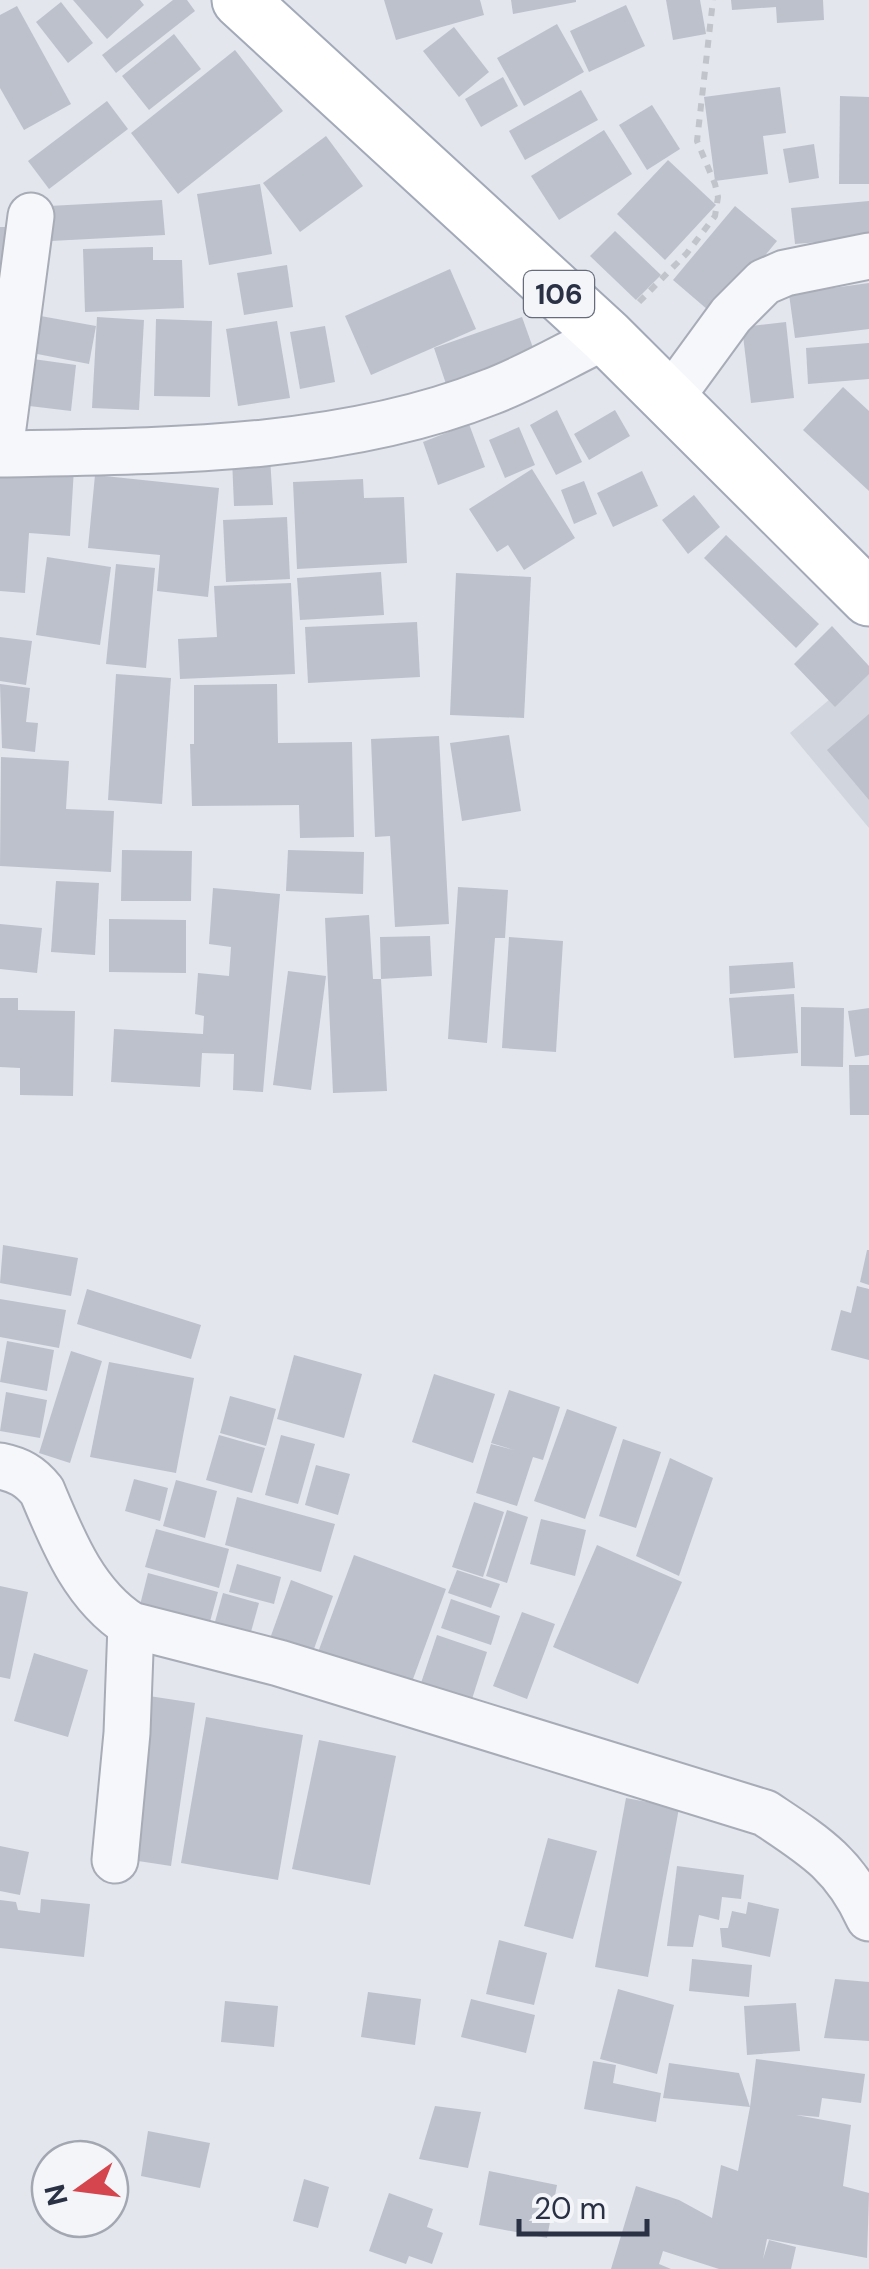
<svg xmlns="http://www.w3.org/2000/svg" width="869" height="2269" viewBox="0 0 869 2269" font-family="'DM Sans',sans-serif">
  <rect width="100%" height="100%" fill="#e3e6ec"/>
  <path fill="#d1d5de" d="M 869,666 L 869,828 L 790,733 Z"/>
  <g fill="#bdc1cc">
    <path d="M 73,0 L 140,0 L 144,5 L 107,39 Z"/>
    <path d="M 173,0 L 187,0 L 195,11 L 116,73 L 102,55 Z"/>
    <path d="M 384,0 L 480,0 L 484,15 L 396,40 Z"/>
    <path d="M 511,0 L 576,0 L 576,2 L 513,14 Z"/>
    <path d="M 666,0 L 700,0 L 706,34 L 673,40 Z"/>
    <path d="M 731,0 L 823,0 L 824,20 L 777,23 L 776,7 L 732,10 Z"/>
    <path d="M 61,2 L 93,43 L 68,63 L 36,22 Z"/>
    <path d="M 626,5 L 645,46 L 589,72 L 570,31 Z"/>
    <path d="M 17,6 L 71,104 L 24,130 L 0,88 L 0,15 Z"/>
    <path d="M 557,24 L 584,72 L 524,106 L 497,58 Z"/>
    <path d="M 454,27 L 489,72 L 459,97 L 423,51 Z"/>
    <path d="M 174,34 L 201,69 L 149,110 L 122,76 Z"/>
    <path d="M 235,50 L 283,111 L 178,194 L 131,133 Z"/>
    <path d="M 503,77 L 518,106 L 481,127 L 465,99 Z"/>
    <path d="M 780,87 L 786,133 L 763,136 L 768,174 L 715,181 L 704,97 Z"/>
    <path d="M 581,90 L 598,120 L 525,160 L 509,131 Z"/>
    <path d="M 840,96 L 869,97 L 869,184 L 839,184 Z"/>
    <path d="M 107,101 L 128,129 L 49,189 L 28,161 Z"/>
    <path d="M 652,105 L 680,149 L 647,170 L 619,125 Z"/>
    <path d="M 604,130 L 632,174 L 559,220 L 531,176 Z"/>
    <path d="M 326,136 L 363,186 L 300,232 L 263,183 Z"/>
    <path d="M 814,144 L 819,178 L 789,183 L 783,149 Z"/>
    <path d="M 668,160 L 716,205 L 665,260 L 617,214 Z"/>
    <path d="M 260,184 L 272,254 L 209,265 L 197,194 Z"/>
    <path d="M 162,200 L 165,235 L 51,241 L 49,206 Z"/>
    <path d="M 869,201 L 869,238 L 795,244 L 791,208 Z"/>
    <path d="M 735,206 L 777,241 L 715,316 L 673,280 Z"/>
    <path d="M 0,227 L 15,227 L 0,290 Z"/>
    <path d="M 615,231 L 661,275 L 636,300 L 590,256 Z"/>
    <path d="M 153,247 L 153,260 L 182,260 L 184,308 L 85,312 L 83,249 Z"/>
    <path d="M 287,265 L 293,307 L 244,315 L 237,273 Z"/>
    <path d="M 450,269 L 476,329 L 371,375 L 345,316 Z"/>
    <path d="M 869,283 L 869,329 L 795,338 L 789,294 Z"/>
    <path d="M 35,315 L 96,326 L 89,364 L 27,352 Z"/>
    <path d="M 97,317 L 144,320 L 139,410 L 92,408 Z"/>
    <path d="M 522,317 L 537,359 L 448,390 L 434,348 Z"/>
    <path d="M 156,319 L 212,321 L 210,397 L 154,396 Z"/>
    <path d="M 277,321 L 290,398 L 238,406 L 226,329 Z"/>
    <path d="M 786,322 L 794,398 L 751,403 L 742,327 Z"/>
    <path d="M 325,326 L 335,382 L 300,389 L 290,332 Z"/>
    <path d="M 869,343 L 869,379 L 808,384 L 806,348 Z"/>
    <path d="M 26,358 L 76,365 L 71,411 L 21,405 Z"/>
    <path d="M 843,387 L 869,411 L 869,491 L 803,430 Z"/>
    <path d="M 557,410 L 582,462 L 556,475 L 530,425 Z"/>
    <path d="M 615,410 L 630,436 L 589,460 L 574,434 Z"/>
    <path d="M 469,424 L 485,467 L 438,485 L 423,442 Z"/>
    <path d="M 519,427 L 535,465 L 505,478 L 489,440 Z"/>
    <path d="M 270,457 L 273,505 L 234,506 L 232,459 Z"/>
    <path d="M 0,462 L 74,468 L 70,536 L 29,533 L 25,593 L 0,591 Z"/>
    <path d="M 532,469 L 575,538 L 524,570 L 508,545 L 497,552 L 469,509 Z"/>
    <path d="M 642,471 L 658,506 L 613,527 L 597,493 Z"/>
    <path d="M 95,475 L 219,488 L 208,597 L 157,591 L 160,555 L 88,548 Z"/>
    <path d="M 363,479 L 364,498 L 404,497 L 407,563 L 297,569 L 293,482 Z"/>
    <path d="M 584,481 L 597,514 L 574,524 L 561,490 Z"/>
    <path d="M 694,495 L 720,527 L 688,554 L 662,520 Z"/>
    <path d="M 287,517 L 290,579 L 226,582 L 223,520 Z"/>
    <path d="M 726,535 L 819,624 L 796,648 L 704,558 Z"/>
    <path d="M 47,557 L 111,567 L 100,645 L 36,635 Z"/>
    <path d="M 116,564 L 155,568 L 146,668 L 106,664 Z"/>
    <path d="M 381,572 L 384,615 L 300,620 L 297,578 Z"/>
    <path d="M 456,573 L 531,577 L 524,718 L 450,715 Z"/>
    <path d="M 291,583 L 295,674 L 180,679 L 178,639 L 217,637 L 214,586 Z"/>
    <path d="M 417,622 L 420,677 L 308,683 L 305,627 Z"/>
    <path d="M 832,626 L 869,666 L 869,674 L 835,707 L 794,664 Z"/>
    <path d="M 0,637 L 32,641 L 26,685 L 0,681 Z"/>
    <path d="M 116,674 L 171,678 L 162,804 L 108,800 Z"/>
    <path d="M 0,684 L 30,688 L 26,722 L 38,723 L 35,752 L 2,748 Z"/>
    <path d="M 277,684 L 278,743 L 352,742 L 354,837 L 300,838 L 299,805 L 192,806 L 190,744 L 194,744 L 194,685 Z"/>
    <path d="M 869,714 L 869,800 L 827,750 Z"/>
    <path d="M 509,735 L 521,811 L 462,821 L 450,743 Z"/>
    <path d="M 439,736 L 449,924 L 395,927 L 390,836 L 375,837 L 371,739 Z"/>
    <path d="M 1,757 L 69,761 L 66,809 L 114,811 L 111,872 L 0,866 Z"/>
    <path d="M 122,850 L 192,851 L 191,901 L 121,901 Z"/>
    <path d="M 288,850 L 364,852 L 363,894 L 286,891 Z"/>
    <path d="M 56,881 L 99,883 L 95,955 L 51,952 Z"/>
    <path d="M 458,887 L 508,890 L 505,938 L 495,938 L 487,1043 L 448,1039 Z"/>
    <path d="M 213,888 L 280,894 L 263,1092 L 233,1090 L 234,1054 L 202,1053 L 200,1087 L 111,1082 L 114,1029 L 203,1034 L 204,1016 L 195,1014 L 198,973 L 229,976 L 231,947 L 209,944 Z"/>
    <path d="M 369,915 L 373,979 L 381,979 L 387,1091 L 333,1093 L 325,918 Z"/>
    <path d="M 109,919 L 186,920 L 186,973 L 109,972 Z"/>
    <path d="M 0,924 L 42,928 L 37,973 L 0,969 Z"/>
    <path d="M 430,936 L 432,976 L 381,979 L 380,937 Z"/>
    <path d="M 509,937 L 563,941 L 556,1052 L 502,1048 Z"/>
    <path d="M 793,962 L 795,988 L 730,994 L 729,966 Z"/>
    <path d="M 288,971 L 326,976 L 311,1090 L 273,1085 Z"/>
    <path d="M 794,994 L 798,1053 L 734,1058 L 729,998 Z"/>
    <path d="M 0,998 L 18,998 L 18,1010 L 75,1011 L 73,1096 L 20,1095 L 20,1068 L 0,1067 Z"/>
    <path d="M 801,1007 L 844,1008 L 843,1067 L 801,1066 Z"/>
    <path d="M 869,1008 L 869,1055 L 855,1057 L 848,1011 Z"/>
    <path d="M 849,1065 L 869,1065 L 869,1115 L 850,1115 Z"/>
    <path d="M 3,1245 L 78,1258 L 71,1296 L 0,1283 Z"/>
    <path d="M 867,1250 L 869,1250 L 869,1285 L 860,1282 Z"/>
    <path d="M 857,1286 L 869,1289 L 869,1360 L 831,1350 L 841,1310 L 851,1313 Z"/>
    <path d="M 87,1289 L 201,1325 L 191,1359 L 77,1324 Z"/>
    <path d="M 0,1299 L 66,1310 L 59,1348 L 0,1337 Z"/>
    <path d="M 7,1341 L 54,1350 L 47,1391 L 0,1382 Z"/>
    <path d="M 71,1351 L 102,1361 L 70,1463 L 39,1453 Z"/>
    <path d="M 294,1355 L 362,1374 L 344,1438 L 277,1419 Z"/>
    <path d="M 109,1362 L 194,1378 L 176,1473 L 90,1457 Z"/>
    <path d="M 434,1374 L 495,1394 L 473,1463 L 412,1442 Z"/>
    <path d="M 509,1390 L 560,1407 L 543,1460 L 533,1457 L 517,1506 L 476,1493 L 491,1444 L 514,1450 L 491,1443 Z"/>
    <path d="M 6,1392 L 47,1400 L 40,1438 L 0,1431 Z"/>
    <path d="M 230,1396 L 276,1409 L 266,1446 L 220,1433 Z"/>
    <path d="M 567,1409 L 617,1427 L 585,1519 L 534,1501 Z"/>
    <path d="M 219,1435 L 265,1448 L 252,1493 L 206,1480 Z"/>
    <path d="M 281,1435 L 315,1444 L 298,1504 L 265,1495 Z"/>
    <path d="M 623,1439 L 661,1452 L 636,1528 L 599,1516 Z"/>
    <path d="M 670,1458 L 713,1478 L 679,1576 L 636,1556 Z"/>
    <path d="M 316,1465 L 350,1474 L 338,1515 L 305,1505 Z"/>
    <path d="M 134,1479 L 168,1488 L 160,1521 L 125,1511 Z"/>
    <path d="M 176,1480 L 217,1491 L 205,1538 L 163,1526 Z"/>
    <path d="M 237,1497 L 335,1524 L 321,1572 L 225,1545 Z"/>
    <path d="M 474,1502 L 504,1512 L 483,1577 L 452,1567 Z"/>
    <path d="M 507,1510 L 528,1517 L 507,1583 L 486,1576 Z"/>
    <path d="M 541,1519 L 586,1530 L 575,1576 L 530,1564 Z"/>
    <path d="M 156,1529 L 229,1549 L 219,1588 L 145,1567 Z"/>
    <path d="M 597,1545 L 682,1582 L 638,1684 L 553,1647 Z"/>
    <path d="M 354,1555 L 446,1589 L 409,1690 L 317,1655 Z"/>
    <path d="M 237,1564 L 281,1577 L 274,1604 L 229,1592 Z"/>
    <path d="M 457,1570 L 500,1584 L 491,1608 L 448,1593 Z"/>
    <path d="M 148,1573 L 218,1592 L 208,1629 L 139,1609 Z"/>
    <path d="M 291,1580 L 333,1596 L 310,1660 L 268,1644 Z"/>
    <path d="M 0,1586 L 28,1592 L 10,1679 L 0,1677 Z"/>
    <path d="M 223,1593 L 259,1603 L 249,1639 L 213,1629 Z"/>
    <path d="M 451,1599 L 500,1616 L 491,1645 L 441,1628 Z"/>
    <path d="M 522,1612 L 555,1624 L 527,1699 L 493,1686 Z"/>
    <path d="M 437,1635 L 487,1652 L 472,1699 L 421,1683 Z"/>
    <path d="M 34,1653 L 88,1670 L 68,1737 L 14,1721 Z"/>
    <path d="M 149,1696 L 195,1703 L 171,1866 L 125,1859 Z"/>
    <path d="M 206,1717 L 303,1735 L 278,1880 L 181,1863 Z"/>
    <path d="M 319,1740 L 396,1756 L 370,1885 L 292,1869 Z"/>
    <path d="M 626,1798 L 679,1808 L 648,1977 L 595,1967 Z"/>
    <path d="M 548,1838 L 597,1851 L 573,1939 L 524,1926 Z"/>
    <path d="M 0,1846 L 29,1852 L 20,1895 L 0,1891 Z"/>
    <path d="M 677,1866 L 744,1875 L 741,1899 L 722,1897 L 719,1920 L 699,1915 L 693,1947 L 667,1946 Z"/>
    <path d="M 41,1899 L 90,1904 L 84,1957 L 0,1948 L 0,1900 L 16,1902 L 18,1910 L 40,1913 Z"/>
    <path d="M 748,1902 L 779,1909 L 770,1957 L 722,1947 L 720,1928 L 728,1928 L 732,1911 L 746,1914 Z"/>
    <path d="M 499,1940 L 547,1953 L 534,2005 L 486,1994 Z"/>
    <path d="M 692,1959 L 752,1965 L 749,1997 L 689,1991 Z"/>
    <path d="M 835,1979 L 869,1982 L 869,2041 L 824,2038 Z"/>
    <path d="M 618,1989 L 674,2005 L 657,2074 L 600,2059 Z"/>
    <path d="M 368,1992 L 421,1999 L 415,2045 L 361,2037 Z"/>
    <path d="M 471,1999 L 535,2015 L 526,2053 L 461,2037 Z"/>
    <path d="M 225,2001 L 278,2006 L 274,2047 L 221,2042 Z"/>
    <path d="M 796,2003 L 800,2051 L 747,2055 L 744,2006 Z"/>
    <path d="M 756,2059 L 865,2074 L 861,2103 L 822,2098 L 819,2117 L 796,2115 L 851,2125 L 843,2186 L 869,2193 L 867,2258 L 767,2239 L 763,2259 L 769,2240 L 796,2247 L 791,2269 L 719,2269 L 663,2251 L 659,2264 L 671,2269 L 611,2269 L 636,2186 L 679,2200 L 712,2218 L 721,2165 L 738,2171 L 750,2107 L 663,2098 L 669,2063 L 739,2073 L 750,2107 Z"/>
    <path d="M 593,2061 L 616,2065 L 613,2083 L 661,2093 L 656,2122 L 584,2109 Z"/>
    <path d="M 435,2106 L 481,2112 L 468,2168 L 419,2159 Z"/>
    <path d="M 148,2131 L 210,2143 L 200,2188 L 141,2176 Z"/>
    <path d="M 489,2171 L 557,2185 L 547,2238 L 479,2225 Z"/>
    <path d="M 304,2179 L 329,2187 L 318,2228 L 293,2221 Z"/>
    <path d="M 389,2193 L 433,2209 L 427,2227 L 443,2233 L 432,2264 L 409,2256 L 406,2264 L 369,2251 Z"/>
  </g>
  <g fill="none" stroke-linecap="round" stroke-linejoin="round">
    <g stroke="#a8acb7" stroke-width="49">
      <g id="street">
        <path d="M 669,400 L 731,315 L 764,282 L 785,273 L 869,256"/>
        <path d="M 0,450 L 31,216"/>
        <path d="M 0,454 C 160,451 339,452 490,392 C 530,377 568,354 606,336"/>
        <path d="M 0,1466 C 19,1470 30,1476 42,1491 C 63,1541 84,1595 131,1625 L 279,1663 L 765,1813 C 813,1845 844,1863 869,1918"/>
        <path d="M 115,1860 L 127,1733 L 131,1625"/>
      </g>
    </g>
    <g stroke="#a2a9b8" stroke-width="59">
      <path id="primary" d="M 240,0 L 606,336 L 869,598"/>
    </g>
    <path stroke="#c1c4cb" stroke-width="6" stroke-dasharray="8 8" stroke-linecap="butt" d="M 639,302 L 687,253 L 715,216 L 718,197 L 715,184 L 697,141 L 713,0"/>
    <use href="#street" stroke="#f6f7fa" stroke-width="45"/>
    <use href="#primary" stroke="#fff" stroke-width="55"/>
  </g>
  <g text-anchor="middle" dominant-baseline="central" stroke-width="8" stroke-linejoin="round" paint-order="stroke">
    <rect fill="#f3f5f9" stroke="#666c7b" stroke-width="2.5" x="524" y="271" width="70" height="46" rx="8"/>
    <g font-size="28" font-weight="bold" fill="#2a3145">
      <text x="559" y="294">106</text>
    </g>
  </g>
  <g transform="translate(80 2189) rotate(256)"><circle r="48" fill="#f3f5f9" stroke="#a3a7b1" stroke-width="2.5"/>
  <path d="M0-8L18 38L0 25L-18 38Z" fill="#d4454d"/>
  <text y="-15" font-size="28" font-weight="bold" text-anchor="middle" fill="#2a3145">N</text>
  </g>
  <path d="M519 2219v15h128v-15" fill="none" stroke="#2a3145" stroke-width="5"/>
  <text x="534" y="2219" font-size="30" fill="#2a3145" stroke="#f3f5f9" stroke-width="8" paint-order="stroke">20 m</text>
</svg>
